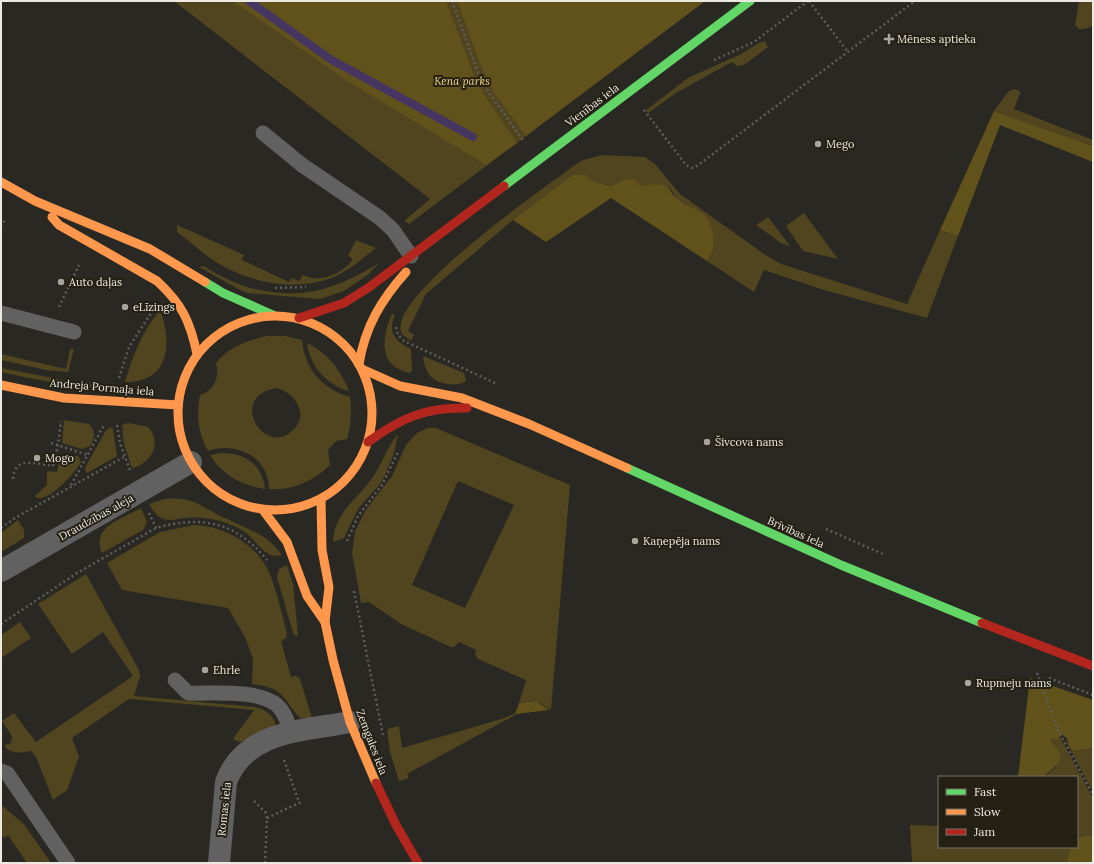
<svg xmlns="http://www.w3.org/2000/svg" width="1094" height="864" viewBox="0 0 1094 864" font-family="Lora,serif">
  <rect width="100%" height="100%" fill="#2a2822"/>
  <g fill="#50451f" fill-rule="evenodd">
    <path d="M 174,1 L 705,1 L 409,224 L 404,221 L 430,199 Z"/>
    <path d="M 1079,1 L 1093,1 L 1093,26 L 1084,29 L 1079,29 L 1075,25 Z"/>
    <path d="M 765,41 L 768,47 L 744,65 L 737,66 L 732,62 L 676,93 L 648,113 L 646,110 L 688,78 L 741,54 L 759,43 Z"/>
    <path d="M 1014,89 L 1020,91 L 1020,93 L 1014,109 L 1093,140 L 1093,146 L 994,111 L 1008,92 Z"/>
    <path d="M 602,155 L 645,157 L 655,164 L 680,194 L 764,254 L 781,264 L 907,304 L 940,230 L 958,236 L 927,318 L 824,290 L 764,270 L 754,292 L 707,261 L 711,256 L 702,213 L 676,199 L 671,189 L 662,185 L 640,186 L 623,180 L 613,186 L 595,182 L 585,174 L 572,175 L 513,220 L 426,294 L 408,331 L 414,335 L 411,341 L 402,334 C 383,299 547,186 575,165 L 583,160 Z"/>
    <path d="M 804,213 L 838,259 L 803,251 L 786,226 Z"/>
    <path d="M 768,217 L 790,246 L 781,243 L 756,225 Z"/>
    <path d="M 177,225 L 244,255 L 242,260 L 289,282 L 292,278 L 299,281 L 303,275 C 320,283 341,275 352,260 L 352,258 L 348,256 L 356,240 L 376,248 C 363,258 351,269 336,276 C 300,292 254,284 221,265 C 205,256 192,243 177,232 Z"/>
    <path d="M 379,263 L 369,274 L 344,291 L 320,299 L 248,293 L 240,290 L 199,267 C 204,265 206,267 210,270 C 226,279 242,287 260,290 C 307,300 339,287 379,263 Z"/>
    <path d="M 160,310 C 173,343 169,383 125,382 C 133,355 142,332 160,310 Z"/>
    <path d="M 392,314 L 395,315 C 387,332 396,342 411,349 L 412,371 L 409,373 C 377,365 382,337 392,314 Z"/>
    <path d="M 267,336 L 285,336 L 302,340 C 305,369 322,389 350,397 C 352,412 351,425 347,439 L 336,441 L 328,450 L 330,465 C 314,481 292,491 269,489 C 269,457 236,441 208,451 C 198,433 196,415 200,395 C 214,391 220,377 216,363 C 228,347 248,340 267,336 ZM 277,388 C 293,392 309,412 295,428 C 266,461 225,396 277,388 Z"/>
    <path d="M 307,343 C 329,354 340,370 349,391 C 327,385 310,367 307,343 Z"/>
    <path d="M 70,349 L 74,349 L 68,372 L 46,370 L 1,360 L 1,354 L 66,369 Z"/>
    <path d="M 423,356 L 464,373 L 466,381 C 460,385 454,385 447,384 C 430,381 425,372 423,356 Z"/>
    <path d="M 1,368 L 74,382 L 113,386 L 113,388 C 74,388 38,380 1,372 Z"/>
    <path d="M 64,420 L 89,424 C 96,432 95,438 90,446 L 82,449 L 62,443 Z"/>
    <path d="M 128,423 L 148,427 C 163,442 151,464 132,468 L 124,444 L 122,425 Z"/>
    <path d="M 110,427 L 113,429 L 117,456 L 87,473 L 85,470 L 86,466 L 105,432 Z"/>
    <path d="M 428,428 L 436,428 L 570,485 L 551,710 L 536,701 L 519,703 L 526,680 L 478,659 L 475,655 L 476,650 L 459,642 L 454,647 L 451,647 L 401,624 L 369,602 L 361,603 L 352,553 L 355,532 L 365,511 L 392,476 L 406,445 L 417,433 ZM 458,481 L 514,505 L 465,608 L 412,585 Z"/>
    <path d="M 398,434 L 394,453 L 386,473 L 380,484 L 358,509 L 344,538 L 333,542 C 334,511 360,498 375,474 C 384,459 387,447 398,434 Z"/>
    <path d="M 221,453 C 245,453 262,464 265,489 C 243,486 222,475 210,455 Z"/>
    <path d="M 63,455 L 78,456 L 81,462 C 75,473 50,501 37,498 L 35,496 L 47,485 L 47,471 L 57,472 L 60,459 Z"/>
    <path d="M 164,499 C 195,496 200,507 225,518 C 247,529 267,534 282,555 C 265,560 257,541 245,532 C 227,521 206,516 186,518 C 178,518 171,522 164,519 C 157,517 153,511 149,504 Z"/>
    <path d="M 141,508 L 147,522 L 143,530 L 102,553 C 91,526 122,519 141,508 Z"/>
    <path d="M 18,520 L 24,530 L 24,538 L 1,552 L 1,533 Z"/>
    <path d="M 194,525 C 226,526 260,546 271,577 C 278,596 282,615 287,634 L 286,638 L 281,641 L 291,677 L 296,676 L 300,679 L 312,718 L 300,718 C 282,698 284,687 252,684 L 253,659 L 245,637 L 228,608 L 122,590 L 107,563 L 160,532 Z"/>
    <path d="M 287,565 L 293,584 L 298,635 L 296,636 L 293,633 L 277,577 L 279,569 Z"/>
    <path d="M 86,574 L 139,670 L 140,676 L 134,696 L 255,707 C 265,709 275,716 276,727 L 240,742 L 233,739 L 254,710 L 129,699 L 72,738 L 79,757 L 67,790 L 53,800 L 36,757 L 31,751 C 21,753 14,754 6,748 L 5,745 L 11,743 L 12,736 L 2,721 L 14,713 L 36,742 L 133,676 L 103,632 L 72,654 L 38,604 Z"/>
    <path d="M 20,622 L 31,638 L 1,658 L 1,635 Z"/>
    <path d="M 505,718 L 504,721 L 407,774 L 409,778 L 399,781 L 390,752 L 387,729 L 399,726 L 402,748 Z"/>
    <path d="M 1060,737 L 1093,798 L 1093,836 L 1089,835 L 1077,838 L 1077,777 L 1044,777 L 1056,767 L 1058,751 L 1053,745 L 1051,739 L 1058,740 Z"/>
    <path d="M 1068,745 L 1073,751 L 1093,748 L 1093,792 Z"/>
    <path d="M 1,805 L 24,824 L 51,863 L 27,863 L 8,835 L 4,838 L 1,833 Z"/>
    <path d="M 910,825 L 939,826 L 939,847 L 1071,847 L 1066,863 L 912,863 Z"/>
  </g>
  <g fill="#61521c">
    <path d="M 233,1 L 446,1 L 474,76 L 485,96 L 517,143 L 486,165 L 346,80 Z"/>
    <path d="M 457,1 L 705,1 L 526,136 L 493,91 L 483,71 Z"/>
    <path d="M 994,111 L 1093,146 L 1093,162 L 1000,125 L 958,236 L 940,230 Z"/>
    <path d="M 585,174 L 595,182 L 612,186 L 623,180 L 635,179 L 640,186 C 647,185 655,184 662,185 C 673,188 670,194 677,199 C 684,205 694,207 702,213 C 714,223 718,249 707,261 L 611,198 L 546,242 L 513,220 L 572,175 Z"/>
    <path d="M 1030,678 L 1093,700 L 1093,748 L 1073,751 L 1068,745 L 1067,738 L 1061,734 L 1058,740 L 1051,739 C 1052,745 1055,746 1058,750 C 1066,763 1050,769 1044,777 L 1018,777 Z"/>
    <path d="M 536,701 L 549,710 L 516,714 L 504,721 L 505,718 L 515,714 L 519,703 Z"/>
    <path d="M 1089,835 L 1093,836 L 1093,863 L 1066,863 L 1071,847 L 1077,847 L 1077,838 Z"/>
  </g>
  <g fill="none" stroke-linecap="round" stroke-linejoin="round">
    <path stroke="#453661" stroke-width="8" d="M 249,1 L 330,59 L 473,137"/>
    <g stroke="#5e5e5c" stroke-width="2.5" stroke-dasharray="2 3" stroke-linecap="butt">
      <path d="M 452,1 L 479,75 L 490,94 L 524,142"/>
      <path d="M 809,1 L 848,52"/>
      <path d="M 714,60 L 754,42 L 808,1"/>
      <path d="M 644,110 L 686,165 L 693,168 L 697,166 L 915,1"/>
      <path d="M 1,227 L 5,219"/>
      <path d="M 275,288 L 306,287"/>
      <path d="M 59,307 L 79,265"/>
      <path d="M 396,327 L 398,335 L 404,341 L 495,383"/>
      <path d="M 119,378 L 129,347 L 153,310"/>
      <path d="M 117,425 L 120,443 L 130,470"/>
      <path d="M 51,443 L 88,455"/>
      <path d="M 13,479 C 15,455 36,464 53,466 L 58,445 L 61,421"/>
      <path d="M 71,485 L 104,425"/>
      <path d="M 149,513 L 156,528"/>
      <path d="M 1,528 L 15,518 L 124,457"/>
      <path d="M 826,529 L 883,554"/>
      <path d="M 347,541 L 358,516 L 382,485 L 398,452"/>
      <path d="M 354,591 L 383,735"/>
      <path d="M 1,624 L 77,573 L 156,528 C 202,515 236,522 267,560"/>
      <path d="M 1037,673 L 1058,730 L 1093,795"/>
      <path d="M 1049,678 L 1093,695"/>
      <path d="M 284,760 L 299,802"/>
      <path d="M 254,801 L 266,813 L 267,818"/>
      <path d="M 265,863 L 267,818 L 301,802"/>
    </g>
    <g stroke="#626162" stroke-width="15">
      <path d="M 263,133 L 302,165 L 380,218 L 393,230 L 411,256"/>
      <path d="M 1,313 L 74,332"/>
      <path d="M 175,680 L 188,693 C 213,694 258,689 277,705 C 285,712 288,724 292,733"/>
      <path d="M 1,771 L 7,773 L 68,863"/>
    </g>
    <g stroke="#626162" stroke-width="22">
      <path d="M 1,571 L 191,462"/>
      <path d="M 219,863 L 226,782 C 245,730 304,731 350,722"/>
    </g>
    <g stroke="#63d668" stroke-width="9">
      <path d="M 504,186 L 750,1"/>
      <path d="M 205,282 L 223,293 L 273,315"/>
      <path d="M 627,468 L 841,565 L 982,623"/>
    </g>
    <g stroke="#ff974d" stroke-width="9">
      <path d="M 1,182 L 35,201 L 150,249 L 205,282"/>
      <path d="M 52,217 L 59,225 L 157,281 C 182,304 190,321 197,354"/>
      <circle cx="275" cy="413" r="97"/>
      <path d="M 359,364 C 365,327 381,300 406,272"/>
      <path d="M 362,369 L 400,386 L 462,398 L 529,424 L 627,468"/>
      <path d="M 1,385 L 64,398 L 178,405"/>
      <path d="M 321,499 L 322,550 L 329,587 L 325,622 L 333,660 L 350,722 L 376,783"/>
      <path d="M 263,510 L 287,542 L 307,596 L 325,622"/>
    </g>
    <g stroke="#b3261e" stroke-width="9">
      <path d="M 299,318 L 344,303 L 368,288 L 504,186"/>
      <path d="M 368,442 C 401,418 426,407 467,408"/>
      <path d="M 982,623 L 1093,666"/>
      <path d="M 376,783 L 396,825 L 418,863"/>
    </g>
  </g>
  <g fill="#a8a59f" stroke="#242014" stroke-width="1.5">
    <path d="M887 33h4v4h4v4h-4v4h-4v-4h-4v-4h4z"/>
    <circle cx="818" cy="144" r="4"/>
    <circle cx="61" cy="282" r="4"/>
    <circle cx="125" cy="307" r="4"/>
    <circle cx="707" cy="442" r="4"/>
    <circle cx="37" cy="458" r="4"/>
    <circle cx="635" cy="541" r="4"/>
    <circle cx="205" cy="670" r="4"/>
    <circle cx="968" cy="683" r="4"/>
  </g>
  <g text-anchor="middle" dominant-baseline="central" stroke-width="4" stroke-linejoin="round" paint-order="stroke">
    <g font-size="11" fill="#ece9e2" stroke="#242014" text-anchor="start">
      <text x="897" y="39">Mēness aptieka</text>
      <text x="826" y="144">Mego</text>
      <text x="69" y="282">Auto daļas</text>
      <text x="133" y="307">eLīzings</text>
      <text x="715" y="442">Šivcova nams</text>
      <text x="45" y="458">Mogo</text>
      <text x="643" y="541">Kaņepēja nams</text>
      <text x="213" y="670">Ehrle</text>
      <text x="976" y="683">Rupmeju nams</text>
    </g>
    <g font-size="11" font-style="italic" fill="#f4d780" stroke="#242014">
      <text x="462" y="81">Kena parks</text>
    </g>
    <g font-size="11" fill="#ece9e2" stroke="#242014">
      <text transform="translate(592 105) rotate(-37)">Vienības iela</text>
      <text transform="translate(102 387) rotate(5)">Andreja Pormaļa iela</text>
      <text transform="translate(96 517) rotate(-29)">Draudzības aleja</text>
      <text transform="translate(796 532) rotate(24)">Brīvības iela</text>
      <text transform="translate(372 742) rotate(69)">Zemgales iela</text>
      <text transform="translate(224 809) rotate(-84)">Romas iela</text>
    </g>
  </g>
  <rect width="1094" height="864" fill="none" stroke="#ece9e2" stroke-width="4"/>
  <rect x="938" y="776" width="140" height="72" fill="#242014" stroke="#747066"/>
  <rect x="946" y="789" width="20" height="6" fill="#63d668" stroke="#747066"/>
  <text x="974" y="796" font-size="12" fill="#ece9e2">Fast</text>
  <rect x="946" y="809" width="20" height="6" fill="#ff974d" stroke="#747066"/>
  <text x="974" y="816" font-size="12" fill="#ece9e2">Slow</text>
  <rect x="946" y="829" width="20" height="6" fill="#b3261e" stroke="#747066"/>
  <text x="974" y="836" font-size="12" fill="#ece9e2">Jam</text>
</svg>
